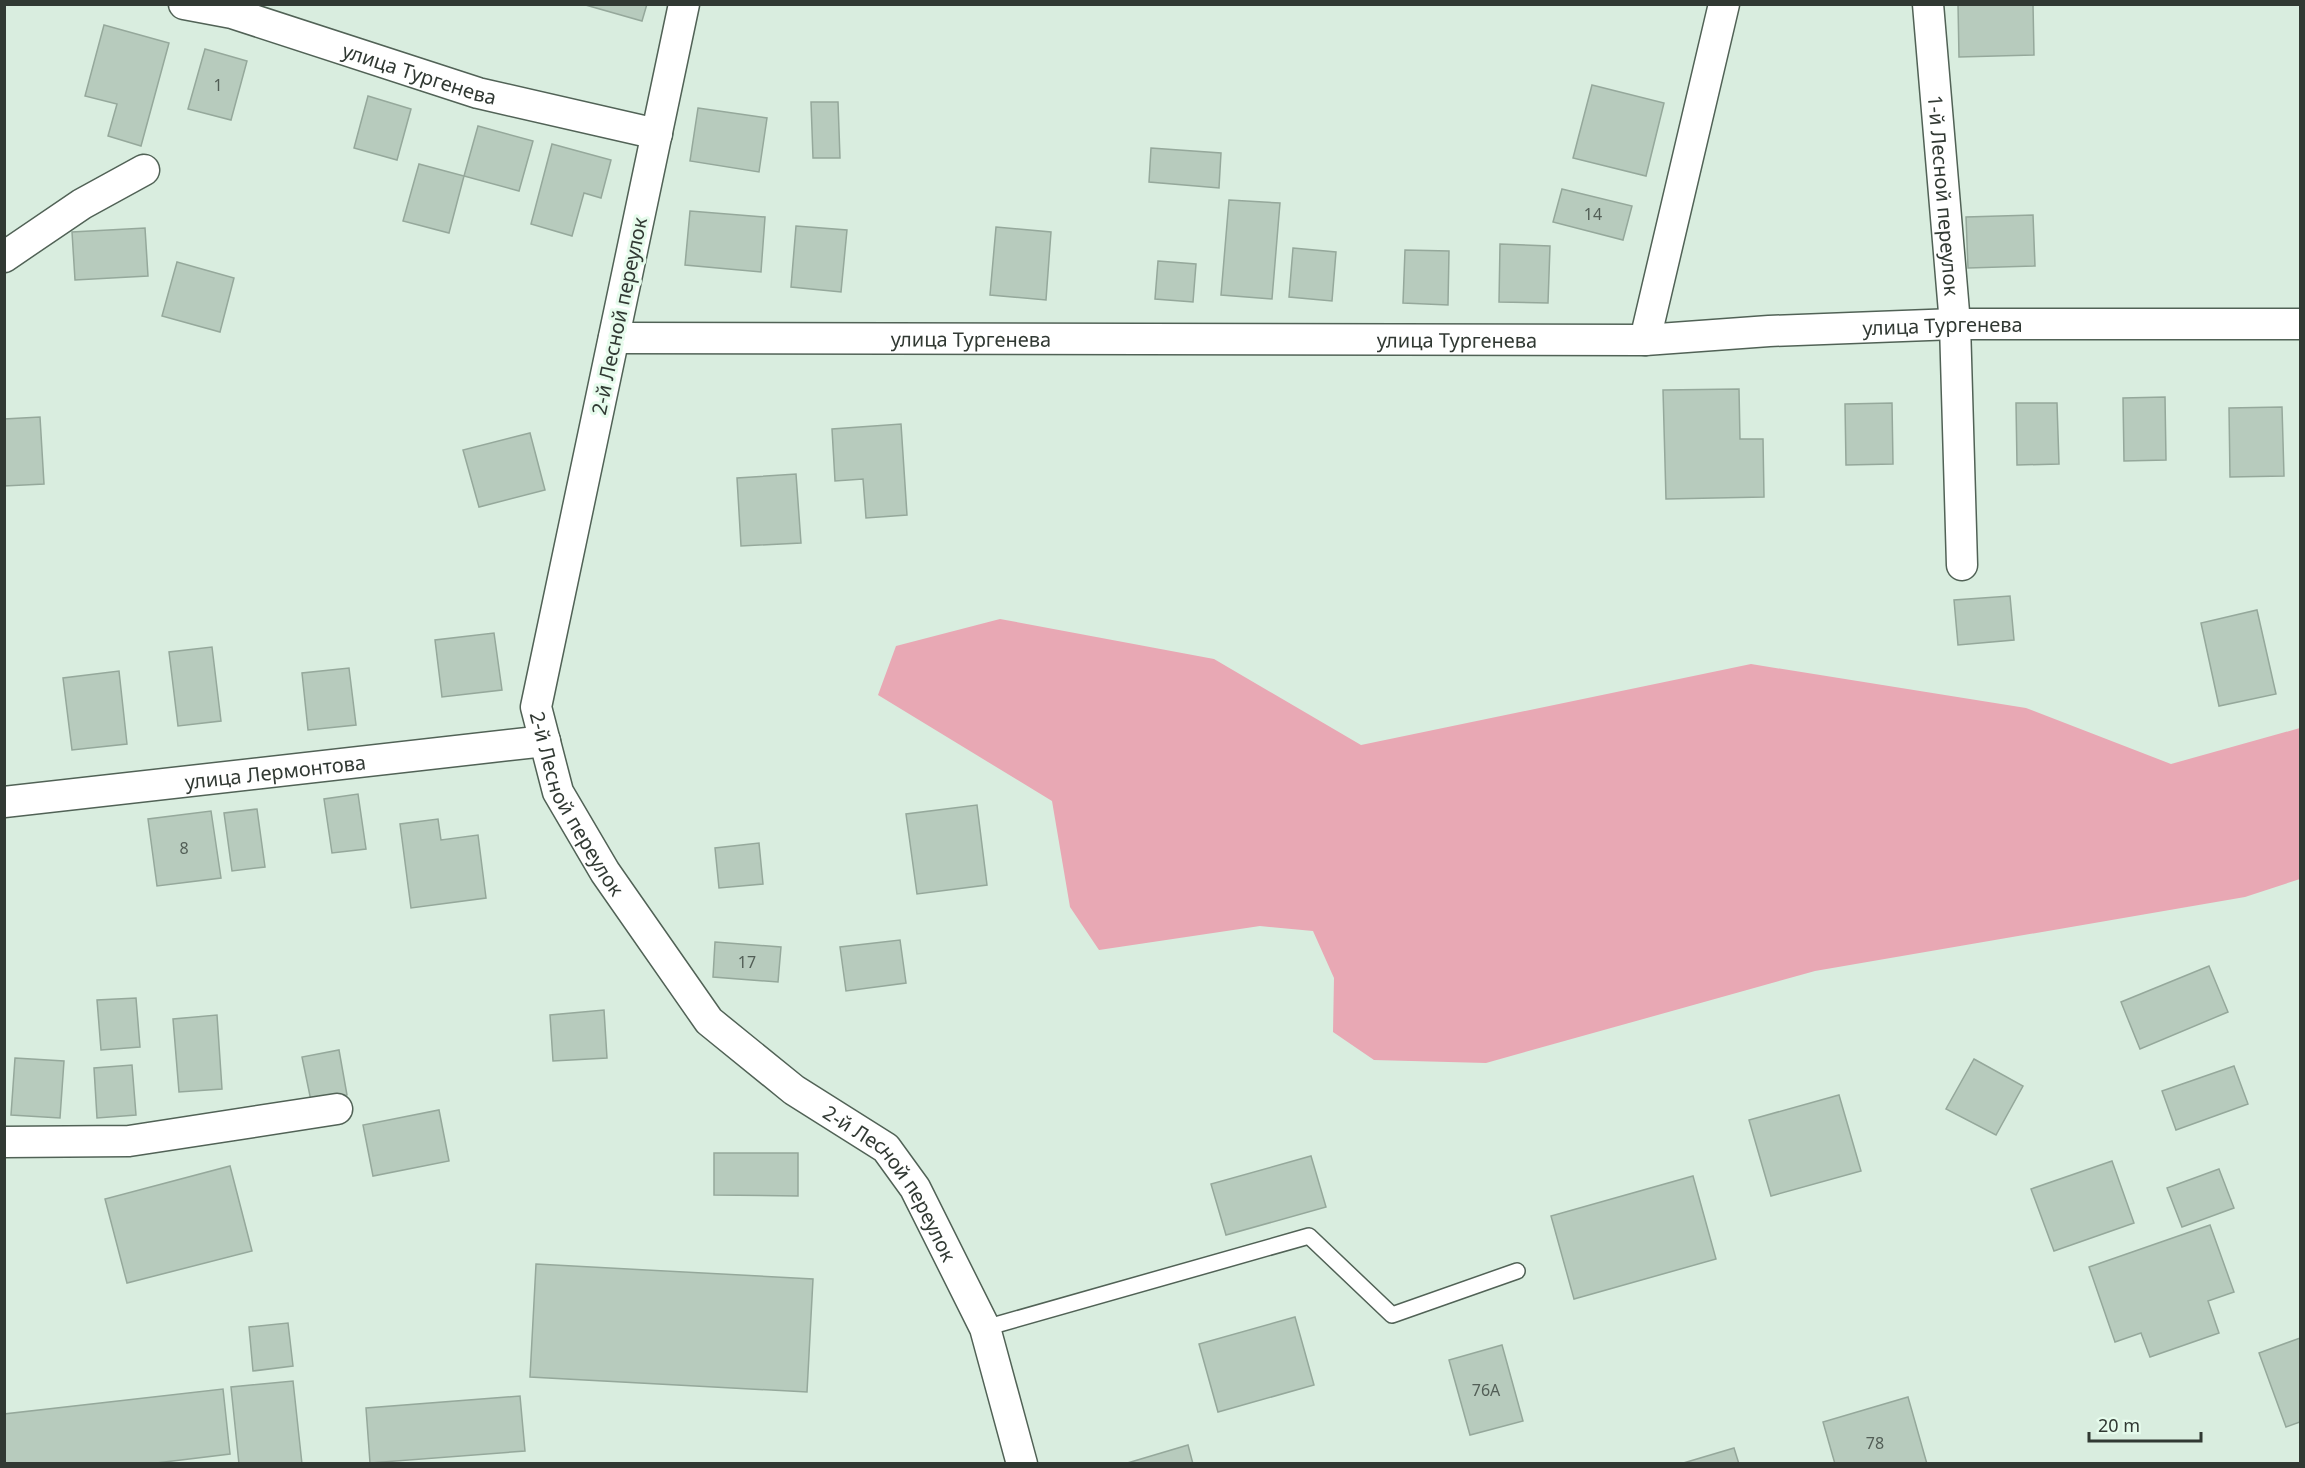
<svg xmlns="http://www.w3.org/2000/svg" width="2305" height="1468" viewBox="0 0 2305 1468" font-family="'Noto Sans',sans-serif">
  <rect width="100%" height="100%" fill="#d9eddf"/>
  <path fill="#e8a8b4" d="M 1000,619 L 1214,659 L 1361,745 L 1751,664 L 2026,708 L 2171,764 L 2300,728 L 2300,879 L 2245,897 L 1815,971 L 1486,1063 L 1374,1060 L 1333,1032 L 1334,978 L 1313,931 L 1260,926 L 1099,950 L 1070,907 L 1052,801 L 878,695 L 896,646 Z"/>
  <g fill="#b7cbbd" stroke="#95a89b" stroke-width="1.5">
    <path d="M 582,4 L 647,4 L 642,21 Z"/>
    <path d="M 1958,4 L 2033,4 L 2034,55 L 1959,57 Z"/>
    <path d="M 104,25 L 169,43 L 141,146 L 108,136 L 117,104 L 85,96 Z"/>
    <path d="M 205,49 L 247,61 L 231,120 L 188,109 Z"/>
    <path d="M 1592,85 L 1664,103 L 1646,176 L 1573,158 Z"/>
    <path d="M 368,96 L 411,109 L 397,160 L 354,148 Z"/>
    <path d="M 811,102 L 838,102 L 840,158 L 813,158 Z"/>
    <path d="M 698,108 L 767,118 L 759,172 L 690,161 Z"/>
    <path d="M 478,126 L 533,141 L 519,191 L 464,176 Z"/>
    <path d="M 552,144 L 611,160 L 601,198 L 584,193 L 572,236 L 531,224 Z"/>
    <path d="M 1151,148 L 1221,153 L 1219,188 L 1149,182 Z"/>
    <path d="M 419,164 L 464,176 L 449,233 L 403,221 Z"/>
    <path d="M 1562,189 L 1632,206 L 1623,240 L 1553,222 Z"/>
    <path d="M 1229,200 L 1280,203 L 1272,299 L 1221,295 Z"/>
    <path d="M 690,211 L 765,217 L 761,272 L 685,265 Z"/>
    <path d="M 2033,215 L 2035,266 L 1968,268 L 1966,217 Z"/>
    <path d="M 796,226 L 847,230 L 841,292 L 791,287 Z"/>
    <path d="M 996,227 L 1051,232 L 1046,300 L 990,295 Z"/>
    <path d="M 145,228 L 148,276 L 75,280 L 72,232 Z"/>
    <path d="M 1500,244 L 1550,246 L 1548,303 L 1499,302 Z"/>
    <path d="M 1293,248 L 1336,252 L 1332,301 L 1289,297 Z"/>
    <path d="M 1405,250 L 1449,251 L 1448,305 L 1403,303 Z"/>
    <path d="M 1158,261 L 1196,264 L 1193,302 L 1155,299 Z"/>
    <path d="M 177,262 L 234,278 L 220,332 L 162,316 Z"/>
    <path d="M 1739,389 L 1740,439 L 1763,439 L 1764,497 L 1666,499 L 1663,390 Z"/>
    <path d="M 2165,397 L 2166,460 L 2124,461 L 2123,398 Z"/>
    <path d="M 1892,403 L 1893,464 L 1846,465 L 1845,404 Z"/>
    <path d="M 2016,403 L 2057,403 L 2059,464 L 2017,465 Z"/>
    <path d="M 2282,407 L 2284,476 L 2230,477 L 2229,408 Z"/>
    <path d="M 40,417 L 44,484 L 4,486 L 4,419 Z"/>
    <path d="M 901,424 L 907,515 L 866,518 L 863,479 L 835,481 L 832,429 Z"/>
    <path d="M 530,433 L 545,490 L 479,507 L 463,450 Z"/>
    <path d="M 796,474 L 801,543 L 741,546 L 737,478 Z"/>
    <path d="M 2010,596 L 2014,640 L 1958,645 L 1954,600 Z"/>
    <path d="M 2257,610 L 2276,694 L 2219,706 L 2201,623 Z"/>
    <path d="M 494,633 L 502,690 L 442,697 L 435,640 Z"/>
    <path d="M 212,647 L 221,721 L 178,726 L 169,652 Z"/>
    <path d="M 349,668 L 356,725 L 308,730 L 302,673 Z"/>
    <path d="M 119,671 L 127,744 L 72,750 L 63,678 Z"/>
    <path d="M 358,794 L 366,849 L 332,853 L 324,799 Z"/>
    <path d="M 977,805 L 987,885 L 917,894 L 906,814 Z"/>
    <path d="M 257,809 L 265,867 L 232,871 L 224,813 Z"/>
    <path d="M 211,811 L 221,878 L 157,886 L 148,819 Z"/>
    <path d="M 438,819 L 441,840 L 478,835 L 486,898 L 411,908 L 400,824 Z"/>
    <path d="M 759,843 L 763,884 L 719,888 L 715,848 Z"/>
    <path d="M 900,940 L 906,983 L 846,991 L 840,947 Z"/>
    <path d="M 715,942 L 781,947 L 778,982 L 713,977 Z"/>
    <path d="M 2209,966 L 2228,1012 L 2140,1049 L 2121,1002 Z"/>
    <path d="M 136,998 L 140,1047 L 101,1050 L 97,1000 Z"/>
    <path d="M 604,1010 L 607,1058 L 553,1061 L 550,1015 Z"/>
    <path d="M 217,1015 L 222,1089 L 179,1092 L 173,1019 Z"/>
    <path d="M 339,1050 L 347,1095 L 311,1101 L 302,1057 Z"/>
    <path d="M 15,1058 L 64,1061 L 60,1118 L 11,1115 Z"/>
    <path d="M 1974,1059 L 2023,1086 L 1996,1135 L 1946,1109 Z"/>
    <path d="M 132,1065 L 136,1115 L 97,1118 L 94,1068 Z"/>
    <path d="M 2234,1066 L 2248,1104 L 2176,1130 L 2162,1091 Z"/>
    <path d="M 1839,1095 L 1861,1171 L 1771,1196 L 1749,1120 Z"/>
    <path d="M 439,1110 L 449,1161 L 373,1176 L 363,1125 Z"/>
    <path d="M 714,1153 L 798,1153 L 798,1196 L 714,1195 Z"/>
    <path d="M 1311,1156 L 1326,1207 L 1226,1235 L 1211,1184 Z"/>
    <path d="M 2112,1161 L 2134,1223 L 2054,1251 L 2031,1189 Z"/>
    <path d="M 230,1166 L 252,1251 L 127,1283 L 105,1199 Z"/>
    <path d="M 2219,1169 L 2234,1208 L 2182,1227 L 2167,1188 Z"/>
    <path d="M 1693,1176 L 1716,1259 L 1574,1299 L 1551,1216 Z"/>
    <path d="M 2210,1225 L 2234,1292 L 2208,1301 L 2219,1333 L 2150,1357 L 2141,1333 L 2115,1342 L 2089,1267 Z"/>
    <path d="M 536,1264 L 813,1279 L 807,1392 L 530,1377 Z"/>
    <path d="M 1295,1317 L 1314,1385 L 1218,1412 L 1199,1344 Z"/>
    <path d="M 288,1323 L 293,1366 L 253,1371 L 249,1327 Z"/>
    <path d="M 2300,1338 L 2300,1422 L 2286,1427 L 2259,1353 Z"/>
    <path d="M 1502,1345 L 1523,1421 L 1470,1435 L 1449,1360 Z"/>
    <path d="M 293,1381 L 302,1464 L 239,1464 L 231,1387 Z"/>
    <path d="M 223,1389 L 230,1454 L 148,1464 L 4,1464 L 4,1414 Z"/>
    <path d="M 520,1396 L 525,1451 L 370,1463 L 366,1408 Z"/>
    <path d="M 1908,1397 L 1927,1464 L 1835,1464 L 1823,1422 Z"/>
    <path d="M 1188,1445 L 1193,1464 L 1124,1464 Z"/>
    <path d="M 1734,1448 L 1739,1464 L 1680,1464 Z"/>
  </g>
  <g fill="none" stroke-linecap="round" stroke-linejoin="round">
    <g stroke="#516256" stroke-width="18">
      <path id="service" d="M 985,1328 L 1309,1236 L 1392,1315 L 1517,1271"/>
    </g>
    <g stroke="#516256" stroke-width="33">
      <g id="minor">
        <path id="s1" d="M 184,4 L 232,13 L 478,93 L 657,134"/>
        <path id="s2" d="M 684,4 L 536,707 L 558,792 L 605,872 L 709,1021 L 794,1090 L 886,1148 L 915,1188 L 985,1328 L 1022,1464"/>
        <path id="s3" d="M 1928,4 L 1955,324 L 1962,565"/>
        <path d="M 4,257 L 82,204 L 144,170"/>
        <path id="s4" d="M 614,338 L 1645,340 L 1769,331 L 1955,324 L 2300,324"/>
        <path d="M 1645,340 L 1724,4"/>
        <path id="s5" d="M 4,802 L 545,741"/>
        <path d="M 4,1142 L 129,1141 L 337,1109"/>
      </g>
    </g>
    <use href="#service" stroke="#fff" stroke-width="15"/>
    <use href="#minor" stroke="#fff" stroke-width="30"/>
  </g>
  <g text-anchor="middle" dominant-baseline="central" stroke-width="6" stroke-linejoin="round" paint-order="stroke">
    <g font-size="16" fill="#525e56">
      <text x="218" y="85">1</text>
      <text x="1593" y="214">14</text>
      <text x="184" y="848">8</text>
      <text x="747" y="962">17</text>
      <text x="1486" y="1390">76А</text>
      <text x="1875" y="1443">78</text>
    </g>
    <g font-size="20" fill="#313933" stroke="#e6fbec">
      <text stroke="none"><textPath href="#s1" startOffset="246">улица Тургенева</textPath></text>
      <text stroke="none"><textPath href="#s3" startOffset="192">1-й Лесной переулок</textPath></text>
      <text transform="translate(619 316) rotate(-78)">2-й Лесной переулок</text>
      <text stroke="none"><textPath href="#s4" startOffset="1329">улица Тургенева</textPath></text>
      <text stroke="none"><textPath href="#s4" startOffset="357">улица Тургенева</textPath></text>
      <text stroke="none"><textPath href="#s4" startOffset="843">улица Тургенева</textPath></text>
      <text stroke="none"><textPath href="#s5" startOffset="273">улица Лермонтова</textPath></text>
      <text stroke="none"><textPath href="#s2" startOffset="824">2-й Лесной переулок</textPath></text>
      <text stroke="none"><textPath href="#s2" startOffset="1328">2-й Лесной переулок</textPath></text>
    </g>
  </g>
  <rect width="2305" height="1468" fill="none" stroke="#313933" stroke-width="12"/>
  <path d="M2089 1432v9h112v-9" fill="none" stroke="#313933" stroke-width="3"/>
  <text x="2098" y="1432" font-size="18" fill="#313933" stroke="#e6fbec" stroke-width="4.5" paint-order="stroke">20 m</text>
</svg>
